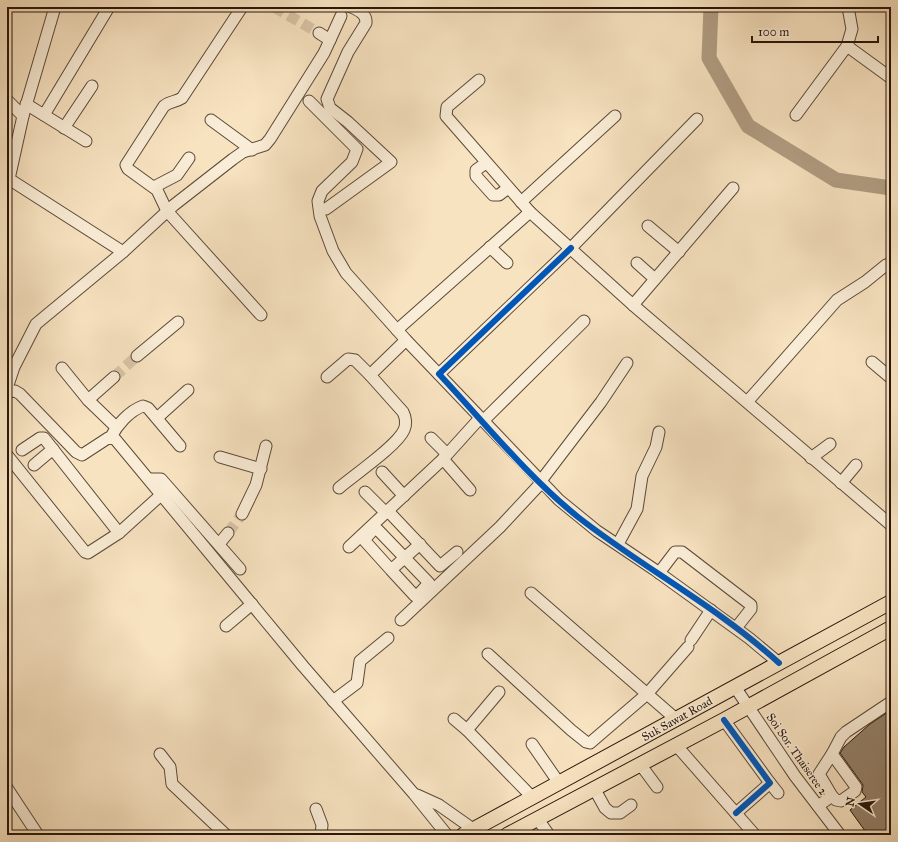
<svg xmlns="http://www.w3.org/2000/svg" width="898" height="842" viewBox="0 0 898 842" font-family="'IM FELL Great Primer',serif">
  <rect width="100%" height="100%" fill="#f8e3c1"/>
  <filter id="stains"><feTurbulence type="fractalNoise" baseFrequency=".005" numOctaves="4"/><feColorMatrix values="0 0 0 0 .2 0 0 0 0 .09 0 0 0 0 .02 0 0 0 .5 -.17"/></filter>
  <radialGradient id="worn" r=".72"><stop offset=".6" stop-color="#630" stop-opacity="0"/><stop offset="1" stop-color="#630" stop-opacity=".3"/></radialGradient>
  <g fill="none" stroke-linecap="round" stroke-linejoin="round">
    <path stroke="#b19d83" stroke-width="15" d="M 711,7 L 709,58 L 748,126 L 836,180 L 891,188"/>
  </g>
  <path fill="#94816a" stroke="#28160b" d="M 891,710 L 891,835 L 868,835 L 850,810 L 866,797 L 862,792 L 863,785 L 840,753 L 844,747 L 870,724 Z"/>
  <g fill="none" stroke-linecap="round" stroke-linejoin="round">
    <g stroke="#d9c4a6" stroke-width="11" stroke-dasharray="11 5.5" stroke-linecap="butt">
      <path d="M 274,7 L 319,33"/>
      <path d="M 114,377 L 137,356"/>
      <path d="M 228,533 L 242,514"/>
    </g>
    <g stroke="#5c4938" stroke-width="13">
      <g id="minor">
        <path d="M 55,7 L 23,116 L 9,179 L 123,252"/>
        <path d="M 242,7 L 182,98 C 176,102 170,101 164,106 L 126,165 L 128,169 L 157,190 L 167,211 L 261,315"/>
        <path d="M 330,40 L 341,16"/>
        <path d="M 847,46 L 852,29 L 848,7"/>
        <path d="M 479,80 L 447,107 L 446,116 L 530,212"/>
        <path d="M 7,100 L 23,116"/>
        <path d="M 309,101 L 357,149 L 352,162 L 322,191 L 318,201 L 320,216 L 333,251 L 346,273 L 406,340 L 559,500 L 597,531 L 655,570 L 749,638 L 779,663"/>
        <path d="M 26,104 L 86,141"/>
        <path d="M 44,115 L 109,7"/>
        <path d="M 796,115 L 847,46 L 891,78"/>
        <path d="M 211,120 L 252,150"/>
        <path d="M 64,128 L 92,86"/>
        <path d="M 486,163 L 476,170 L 476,176 L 493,195 L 499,195 L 508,188"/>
        <path d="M 154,187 L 177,175 L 189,158"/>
        <path d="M 521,202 L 615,116"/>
        <path d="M 326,209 L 391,162 L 348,122 L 330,108 L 327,99 L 348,52 L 366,23 C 367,15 359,10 351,7"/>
        <path d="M 648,226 L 679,252"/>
        <path d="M 490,247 L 507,263"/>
        <path d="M 637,263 L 655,279"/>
        <path d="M 633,305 L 733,188"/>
        <path d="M 397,330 L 530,212 L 633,305 L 891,525"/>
        <path d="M 137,356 L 178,322"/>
        <path d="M 872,362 L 891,378"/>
        <path d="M 62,368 L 88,400 L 116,427"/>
        <path d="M 439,374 L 571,248 L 697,119"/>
        <path d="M 327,377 L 348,359 L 355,360 L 370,375"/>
        <path d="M 7,388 L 14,367 L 36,324 L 123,252 L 174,205 L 233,159 L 243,152 L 265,145 L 270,139 L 324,53 L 330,40 L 319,33"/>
        <path d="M 7,392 L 15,391 L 20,394 L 76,452 L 82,455 L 108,438 L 115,439 L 303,666 L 414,794 L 447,835"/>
        <path d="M 88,400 L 114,377"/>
        <path d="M 747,402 L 837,300 L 865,282 L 886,265 L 891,263"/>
        <path d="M 157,418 L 188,390"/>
        <path d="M 483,421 L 584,321"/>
        <path d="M 111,437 C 117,425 129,411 143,406 L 148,408 L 180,446"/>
        <path d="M 431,438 L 447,454"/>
        <path d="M 22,450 L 40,438 L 44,438 L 119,533"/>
        <path d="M 7,455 L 85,552 L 88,553 L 119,533 L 162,494"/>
        <path d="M 220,457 L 261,469"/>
        <path d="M 811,458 L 830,444"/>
        <path d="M 443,459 L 470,490"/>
        <path d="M 34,465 L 53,449"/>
        <path d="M 382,472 L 404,496"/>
        <path d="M 150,479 L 161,479 L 240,569"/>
        <path d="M 540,482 L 601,402 L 627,363"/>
        <path d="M 841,483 L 856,465"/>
        <path d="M 339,488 C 354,475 397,446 404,430 C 407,423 406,418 403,412 L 370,375 L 406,340"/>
        <path d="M 365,492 L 386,513"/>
        <path d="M 388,511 L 440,566 L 457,552"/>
        <path d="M 242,514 L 256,485 L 266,446"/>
        <path d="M 219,544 L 228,533"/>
        <path d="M 618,544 L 637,509 L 642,476 L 656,447 L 659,432"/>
        <path d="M 349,547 L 443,459 L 480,418"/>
        <path d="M 391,570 L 364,540 L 374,529 L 378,530 L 429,583 L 417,596 L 415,596 L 391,570 L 420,544"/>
        <path d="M 659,573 L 675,552 L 682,552 L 751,605 L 751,609 L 736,628"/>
        <path d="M 531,593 L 677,720"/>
        <path d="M 401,620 L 500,527 L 541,483"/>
        <path d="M 226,626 L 252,604"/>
        <path d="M 691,640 L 711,610"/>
        <path d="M 488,654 L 571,730 L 586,742 L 590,743 L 647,694 L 688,647"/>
        <path d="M 735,687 L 795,776 L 840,835"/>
        <path d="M 499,692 L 467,730 L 532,797"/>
        <path d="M 333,701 L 357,683 L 360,661 L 388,638"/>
        <path d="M 454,719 L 467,730"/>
        <path d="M 724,720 L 770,783 L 736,813"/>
        <path d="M 532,744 L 559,783"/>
        <path d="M 676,745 L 754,834"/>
        <path d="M 160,754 L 170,767 L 172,784 L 226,835"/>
        <path d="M 832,754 L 819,774 L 832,796"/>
        <path d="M 640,764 L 657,787"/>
        <path d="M 770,783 L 778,793"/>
        <path d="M 7,788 L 38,835"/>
        <path d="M 594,788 L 605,808 L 611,813 L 620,813 L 631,805"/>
        <path d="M 417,795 L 439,805 L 473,829"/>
        <path d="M 818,806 L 832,796 L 836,800 L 841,801 L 855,791 L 856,787 L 832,754 L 841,737 L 846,732 L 891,702"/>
        <path d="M 316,809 L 322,825 L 321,835"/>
        <path d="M 537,818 L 549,835"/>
      </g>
    </g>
    <g stroke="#28160b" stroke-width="16">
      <g id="major">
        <path d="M 463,835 L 891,602"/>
        <path d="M 507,835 L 724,720 L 891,628"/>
      </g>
    </g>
    <use href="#minor" stroke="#faedd7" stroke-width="11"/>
    <use href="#major" stroke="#f8e3c1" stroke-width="14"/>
    <g stroke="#faedd7" stroke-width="8">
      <g id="cycleway">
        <path d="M 571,248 L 439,374 C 483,421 528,477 578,517 C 643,568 718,607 779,663"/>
        <path d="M 724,720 L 770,783 L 736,813"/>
      </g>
    </g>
    <use href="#cycleway" stroke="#0057b8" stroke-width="6"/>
  </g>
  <g text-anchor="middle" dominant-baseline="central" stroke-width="3" stroke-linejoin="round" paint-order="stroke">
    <g font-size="12" fill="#28160b" stroke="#faedd7">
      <text transform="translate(677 719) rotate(-29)">Suk Sawat Road</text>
      <text transform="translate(797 754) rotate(55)">Soi Sor. Thaiseree 2</text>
    </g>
  </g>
  <rect width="898" height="842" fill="none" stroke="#f8e3c1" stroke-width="24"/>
  <rect x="8" y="8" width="882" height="826" fill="none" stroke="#28160b" stroke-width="2"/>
  <rect x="12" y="12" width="874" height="818" fill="none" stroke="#28160b"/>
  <g transform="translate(860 804) rotate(283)" stroke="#faedd7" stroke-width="3" paint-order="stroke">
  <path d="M0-3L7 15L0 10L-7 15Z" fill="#28160b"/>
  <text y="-6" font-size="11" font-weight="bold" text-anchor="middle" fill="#28160b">N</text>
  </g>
  <path d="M752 36v6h126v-6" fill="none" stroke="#28160b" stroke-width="2"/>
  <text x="758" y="36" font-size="12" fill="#28160b" stroke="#faedd7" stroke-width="3" paint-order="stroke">100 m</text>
  <rect width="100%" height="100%" filter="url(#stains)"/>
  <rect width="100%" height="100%" fill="url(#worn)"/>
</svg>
